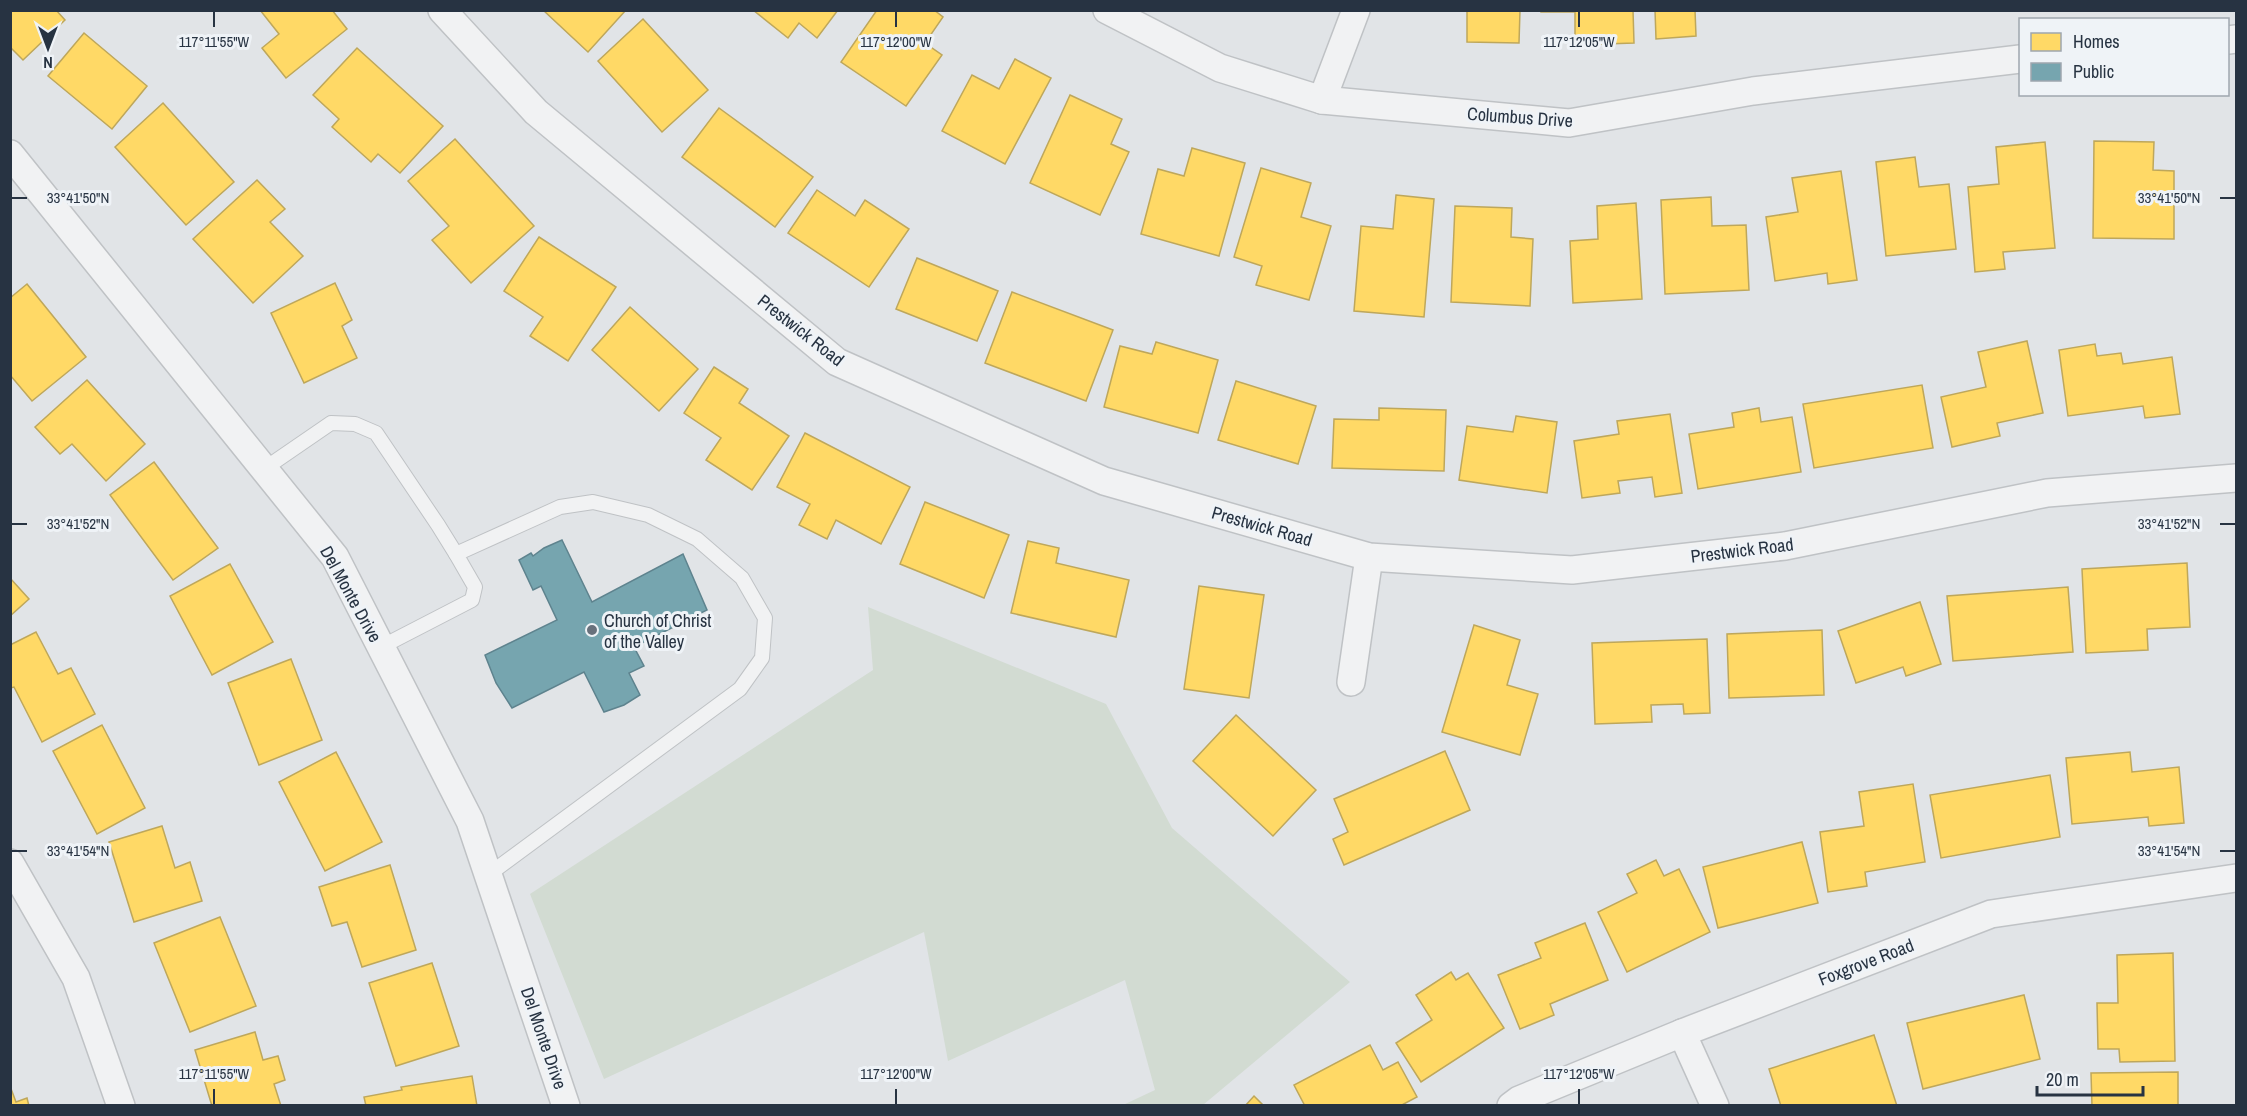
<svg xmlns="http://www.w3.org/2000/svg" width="2247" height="1116" viewBox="0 0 2247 1116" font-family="'Archivo Narrow',sans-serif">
  <rect width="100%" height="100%" fill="#e1e4e7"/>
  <path fill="#d2dbd2" d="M 868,607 L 1106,704 L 1172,828 L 1350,982 L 1203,1105 L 1123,1105 L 1155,1090 L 1125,980 L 948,1061 L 924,932 L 604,1079 L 530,894 L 873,670 Z"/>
  <g fill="#ffd966" stroke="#bea75b" stroke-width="1.5">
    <path d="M 10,10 L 56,10 L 65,20 L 23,60 L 10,47 Z"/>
    <path d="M 260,10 L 332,10 L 347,29 L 286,78 L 262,48 L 279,34 Z"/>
    <path d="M 543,10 L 626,10 L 588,52 Z"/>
    <path d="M 753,10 L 838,10 L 817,38 L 799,23 L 788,38 Z"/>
    <path d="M 877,10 L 934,10 L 943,17 L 925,43 L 942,55 L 906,106 L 841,62 Z"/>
    <path d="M 1467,10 L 1520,10 L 1519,43 L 1467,42 Z"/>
    <path d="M 1541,10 L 1633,10 L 1634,43 L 1575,45 L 1575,12 L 1541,12 Z"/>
    <path d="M 1655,10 L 1695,10 L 1696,36 L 1656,39 Z"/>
    <path d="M 643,19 L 708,90 L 662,132 L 598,61 Z"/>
    <path d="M 84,33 L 147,86 L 112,129 L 48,76 Z"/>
    <path d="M 357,48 L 443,126 L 400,173 L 378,154 L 371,162 L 332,127 L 339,119 L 313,95 Z"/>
    <path d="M 1015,59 L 1051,78 L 1005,164 L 942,131 L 972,75 L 999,89 Z"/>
    <path d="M 1070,95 L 1122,119 L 1111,144 L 1129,152 L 1100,215 L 1030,183 Z"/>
    <path d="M 163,103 L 234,182 L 186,225 L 115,147 Z"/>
    <path d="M 719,108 L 813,177 L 775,227 L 682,157 Z"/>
    <path d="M 455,139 L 534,226 L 471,283 L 432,240 L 449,226 L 408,181 Z"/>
    <path d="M 2094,141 L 2154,142 L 2153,170 L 2174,171 L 2174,239 L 2093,238 Z"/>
    <path d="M 2045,142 L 2055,248 L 2003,252 L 2005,269 L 1975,272 L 1968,187 L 1999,184 L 1996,147 Z"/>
    <path d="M 1192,148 L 1245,163 L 1219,256 L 1141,234 L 1158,169 L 1184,176 Z"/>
    <path d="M 1915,157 L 1919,187 L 1949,184 L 1956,249 L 1886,256 L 1876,162 Z"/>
    <path d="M 1261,168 L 1311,183 L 1301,217 L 1331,226 L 1309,300 L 1256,285 L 1262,266 L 1234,257 Z"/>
    <path d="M 1841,171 L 1857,280 L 1828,284 L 1827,273 L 1775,281 L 1766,217 L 1798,212 L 1792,178 Z"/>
    <path d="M 257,180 L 285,209 L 270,222 L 303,256 L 253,303 L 193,239 Z"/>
    <path d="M 817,190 L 855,216 L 865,200 L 909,229 L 869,287 L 788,233 Z"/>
    <path d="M 1396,195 L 1434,199 L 1424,317 L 1354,311 L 1361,226 L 1393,229 Z"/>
    <path d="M 1711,197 L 1712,226 L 1746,225 L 1749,290 L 1665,294 L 1661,200 Z"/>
    <path d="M 1636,203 L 1642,299 L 1573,303 L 1570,241 L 1598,239 L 1597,206 Z"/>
    <path d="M 1455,206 L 1512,208 L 1511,237 L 1533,239 L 1530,306 L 1451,302 Z"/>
    <path d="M 539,237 L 616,287 L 568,361 L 530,336 L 543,317 L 504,291 Z"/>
    <path d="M 917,258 L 998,291 L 977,341 L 896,309 Z"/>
    <path d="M 335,283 L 352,320 L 342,326 L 357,358 L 304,383 L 271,313 Z"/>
    <path d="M 27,284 L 86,357 L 32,401 L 10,375 L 10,298 Z"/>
    <path d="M 1012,292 L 1113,330 L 1086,401 L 985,363 Z"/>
    <path d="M 630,307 L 698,369 L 659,411 L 592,350 Z"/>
    <path d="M 2027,341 L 2043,413 L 1997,423 L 2000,436 L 1952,447 L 1941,397 L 1986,387 L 1978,352 Z"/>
    <path d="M 1156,342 L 1218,360 L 1198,433 L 1104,407 L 1120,346 L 1152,354 Z"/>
    <path d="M 2095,344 L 2097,356 L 2121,353 L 2123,364 L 2172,357 L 2180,414 L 2145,418 L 2143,406 L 2068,416 L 2059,350 Z"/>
    <path d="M 714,367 L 748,389 L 739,403 L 789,436 L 752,490 L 706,460 L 721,438 L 684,413 Z"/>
    <path d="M 87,380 L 145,444 L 106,481 L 72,444 L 60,454 L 35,427 Z"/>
    <path d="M 1236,381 L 1316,406 L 1298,464 L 1218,440 Z"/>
    <path d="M 1922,385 L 1933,448 L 1814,468 L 1803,404 Z"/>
    <path d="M 1379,408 L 1446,410 L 1444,471 L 1332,468 L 1334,419 L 1379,420 Z"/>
    <path d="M 1759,408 L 1761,422 L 1792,417 L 1801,472 L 1698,489 L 1689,434 L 1734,427 L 1732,413 Z"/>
    <path d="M 1670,414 L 1682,493 L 1655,497 L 1652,477 L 1618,481 L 1620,493 L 1582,498 L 1574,441 L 1619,434 L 1617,421 Z"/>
    <path d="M 1516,416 L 1557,422 L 1547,493 L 1459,480 L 1467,426 L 1513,432 Z"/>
    <path d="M 805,433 L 910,487 L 881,544 L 836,520 L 827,539 L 799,525 L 810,504 L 777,487 Z"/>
    <path d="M 154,462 L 218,548 L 173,580 L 110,495 Z"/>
    <path d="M 925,502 L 1009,535 L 984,598 L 900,564 Z"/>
    <path d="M 1028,541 L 1059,548 L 1056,563 L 1129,580 L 1116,637 L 1011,613 Z"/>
    <path d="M 2187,563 L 2190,627 L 2147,629 L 2148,650 L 2086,653 L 2082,569 Z"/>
    <path d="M 230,564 L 273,642 L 212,675 L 170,596 Z"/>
    <path d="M 10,578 L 29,599 L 10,616 Z"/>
    <path d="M 1199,586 L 1264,595 L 1249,698 L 1184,689 Z"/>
    <path d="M 2068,587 L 2073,652 L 1953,661 L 1947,596 Z"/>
    <path d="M 1920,602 L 1941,664 L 1906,676 L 1903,667 L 1856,683 L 1838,631 Z"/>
    <path d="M 1474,625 L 1520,640 L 1507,685 L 1538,694 L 1520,755 L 1442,732 Z"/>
    <path d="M 1822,630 L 1824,695 L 1729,698 L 1727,634 Z"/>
    <path d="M 36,632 L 58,674 L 71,668 L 95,714 L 42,742 L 14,687 L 10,688 L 10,645 Z"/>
    <path d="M 1707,639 L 1710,713 L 1684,714 L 1683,704 L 1651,705 L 1652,722 L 1595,724 L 1592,643 Z"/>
    <path d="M 291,659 L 322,740 L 259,765 L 228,683 Z"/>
    <path d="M 1236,715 L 1316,790 L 1273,836 L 1193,761 Z"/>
    <path d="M 102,725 L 145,808 L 97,834 L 53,751 Z"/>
    <path d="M 1445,751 L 1470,810 L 1344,865 L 1333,839 L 1348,832 L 1334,799 Z"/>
    <path d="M 336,752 L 382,842 L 325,871 L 279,782 Z"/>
    <path d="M 2130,752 L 2132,772 L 2179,767 L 2184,823 L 2149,826 L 2148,817 L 2072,824 L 2066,758 Z"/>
    <path d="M 2050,775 L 2060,837 L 1941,858 L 1930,795 Z"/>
    <path d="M 1913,784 L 1925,862 L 1865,872 L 1867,886 L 1828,892 L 1820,832 L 1864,826 L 1859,792 Z"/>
    <path d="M 162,826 L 175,868 L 190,862 L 202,901 L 134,922 L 109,842 Z"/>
    <path d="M 1802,842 L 1818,903 L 1718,928 L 1703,867 Z"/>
    <path d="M 1656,860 L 1664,876 L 1679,869 L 1710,932 L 1627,972 L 1598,912 L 1637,893 L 1627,874 Z"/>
    <path d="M 390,865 L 416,950 L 362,967 L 347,922 L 332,926 L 319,887 Z"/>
    <path d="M 220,917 L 256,1006 L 190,1032 L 154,943 Z"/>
    <path d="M 1585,923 L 1608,980 L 1550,1004 L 1554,1015 L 1520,1029 L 1498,975 L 1541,958 L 1535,943 Z"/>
    <path d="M 2173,953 L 2175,1061 L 2120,1062 L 2119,1049 L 2098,1049 L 2097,1003 L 2118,1003 L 2117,955 Z"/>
    <path d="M 432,963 L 459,1046 L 396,1066 L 369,983 Z"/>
    <path d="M 1451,972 L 1456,980 L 1468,973 L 1504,1028 L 1421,1082 L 1396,1043 L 1432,1020 L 1416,995 Z"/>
    <path d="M 2024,995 L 2040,1059 L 1923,1089 L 1907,1023 Z"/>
    <path d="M 255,1032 L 263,1060 L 278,1056 L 285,1080 L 274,1084 L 281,1106 L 212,1106 L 195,1050 Z"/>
    <path d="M 1874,1035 L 1897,1106 L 1781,1106 L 1769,1069 Z"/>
    <path d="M 1370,1045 L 1383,1070 L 1398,1062 L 1417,1097 L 1400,1106 L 1305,1106 L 1294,1085 Z"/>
    <path d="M 2178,1072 L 2178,1106 L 2092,1106 L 2091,1073 Z"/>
    <path d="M 472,1076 L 477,1106 L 366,1106 L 364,1097 L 402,1090 L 401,1087 Z"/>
    <path d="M 10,1086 L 16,1102 L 27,1098 L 29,1106 L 10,1106 Z"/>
    <path d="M 1254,1096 L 1264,1106 L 1245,1106 Z"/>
  </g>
  <path fill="#76a5af" stroke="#5e838e" stroke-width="1.5" d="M 562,540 L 592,602 L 683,554 L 707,610 L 634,647 L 644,666 L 629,673 L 640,695 L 624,705 L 604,712 L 584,672 L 512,708 L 496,683 L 485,655 L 557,620 L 541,586 L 533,590 L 519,560 L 531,553 L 533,556 L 544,548 Z"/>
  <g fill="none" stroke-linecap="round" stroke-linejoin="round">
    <g stroke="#bfc2c5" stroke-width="16">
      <g id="lane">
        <path d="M 264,469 L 331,423 L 355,424 L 376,433 L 438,525 L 456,554"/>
        <path d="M 381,647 L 472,600 L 475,587 L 456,554 L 560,507 L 593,502 L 648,515 L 697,539 L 742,578 L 765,618 L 762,658 L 740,689 L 488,875"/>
      </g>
    </g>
    <g stroke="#bfc2c5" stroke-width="30">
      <g id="street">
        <path d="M 442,10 L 536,112 L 837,362 L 1104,481 L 1369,557 L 1572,570 L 1785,546 L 2047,493 L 2236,478"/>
        <path d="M 1107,10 L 1220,68 L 1322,100 L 1569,123 L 1753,91 L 2020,59"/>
        <path d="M 2228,40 L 2236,39"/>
        <path d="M 1322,100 L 1356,10"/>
        <path d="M 10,154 L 335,557 L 470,821 L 566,1106"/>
        <path d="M 1351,682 L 1369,557"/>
        <path d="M 10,863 L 76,978 L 121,1106"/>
        <path d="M 1682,1033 L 1715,1106"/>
        <path d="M 1511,1106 L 1519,1100 L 1682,1033 L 1991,914 L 2236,878"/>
      </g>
    </g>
    <use href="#lane" stroke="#f1f2f3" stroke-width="14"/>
    <use href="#street" stroke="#f1f2f3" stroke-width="27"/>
  </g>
  <path fill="none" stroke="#273342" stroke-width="2" d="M 214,12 L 214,27M 896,12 L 896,27M 1579,12 L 1579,27M 12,198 L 27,198M 2220,198 L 2235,198M 12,524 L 27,524M 2220,524 L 2235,524M 12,851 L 27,851M 2220,851 L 2235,851M 214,1089 L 214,1104M 896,1089 L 896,1104M 1579,1089 L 1579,1104"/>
  <circle fill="#68717c" stroke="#eff3f7" stroke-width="2" cx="592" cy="630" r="6"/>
  <g text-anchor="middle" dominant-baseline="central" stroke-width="6" stroke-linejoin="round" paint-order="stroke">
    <g font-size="18" fill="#273342" stroke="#eff3f7">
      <text transform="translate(1520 117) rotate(4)">Columbus Drive</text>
      <text transform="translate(801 330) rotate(38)">Prestwick Road</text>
      <text transform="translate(1262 526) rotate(16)">Prestwick Road</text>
      <text transform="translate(1742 550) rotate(-7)">Prestwick Road</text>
      <text transform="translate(351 594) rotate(61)">Del Monte Drive</text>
      <text transform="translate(1866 962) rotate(-21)">Foxgrove Road</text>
      <text transform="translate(544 1038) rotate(71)">Del Monte Drive</text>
    </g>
    <g font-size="18" fill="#273342" stroke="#eff3f7" text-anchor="start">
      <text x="604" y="620">Church of Christ<tspan x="604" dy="21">of the Valley</tspan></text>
    </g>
  </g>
  <g font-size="15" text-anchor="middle" fill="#273342" stroke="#eff3f7" stroke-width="6" stroke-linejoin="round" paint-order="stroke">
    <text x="214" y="47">117°11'55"W</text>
    <text x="896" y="47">117°12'00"W</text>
    <text x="1579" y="47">117°12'05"W</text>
    <text x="2169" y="203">33°41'50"N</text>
    <text x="78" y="203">33°41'50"N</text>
    <text x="2169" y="529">33°41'52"N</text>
    <text x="78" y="529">33°41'52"N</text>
    <text x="2169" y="856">33°41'54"N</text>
    <text x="78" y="856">33°41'54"N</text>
    <text x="214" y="1079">117°11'55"W</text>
    <text x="896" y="1079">117°12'00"W</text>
    <text x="1579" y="1079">117°12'05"W</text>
  </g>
  <rect width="2247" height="1116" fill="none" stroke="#273342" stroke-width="24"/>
  <rect x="2019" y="18" width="210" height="78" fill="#eff3f7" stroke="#9fa6af" stroke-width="1.5"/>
  <rect x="2031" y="33" width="30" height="18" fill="#ffd966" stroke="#9fa6af" stroke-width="1.5"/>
  <text x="2073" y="48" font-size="18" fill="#273342">Homes</text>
  <rect x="2031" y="63" width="30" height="18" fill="#76a5af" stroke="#9fa6af" stroke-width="1.5"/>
  <text x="2073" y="78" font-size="18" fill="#273342">Public</text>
  <g transform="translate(48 48) rotate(180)" stroke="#eff3f7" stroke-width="4.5" paint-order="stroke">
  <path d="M0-4.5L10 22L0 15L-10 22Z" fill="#273342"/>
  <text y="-9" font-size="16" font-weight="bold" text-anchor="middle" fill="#273342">N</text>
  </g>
  <path d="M2037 1086v9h106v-9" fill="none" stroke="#273342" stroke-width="3"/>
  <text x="2046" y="1086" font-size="18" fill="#273342" stroke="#eff3f7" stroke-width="4.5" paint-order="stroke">20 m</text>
</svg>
